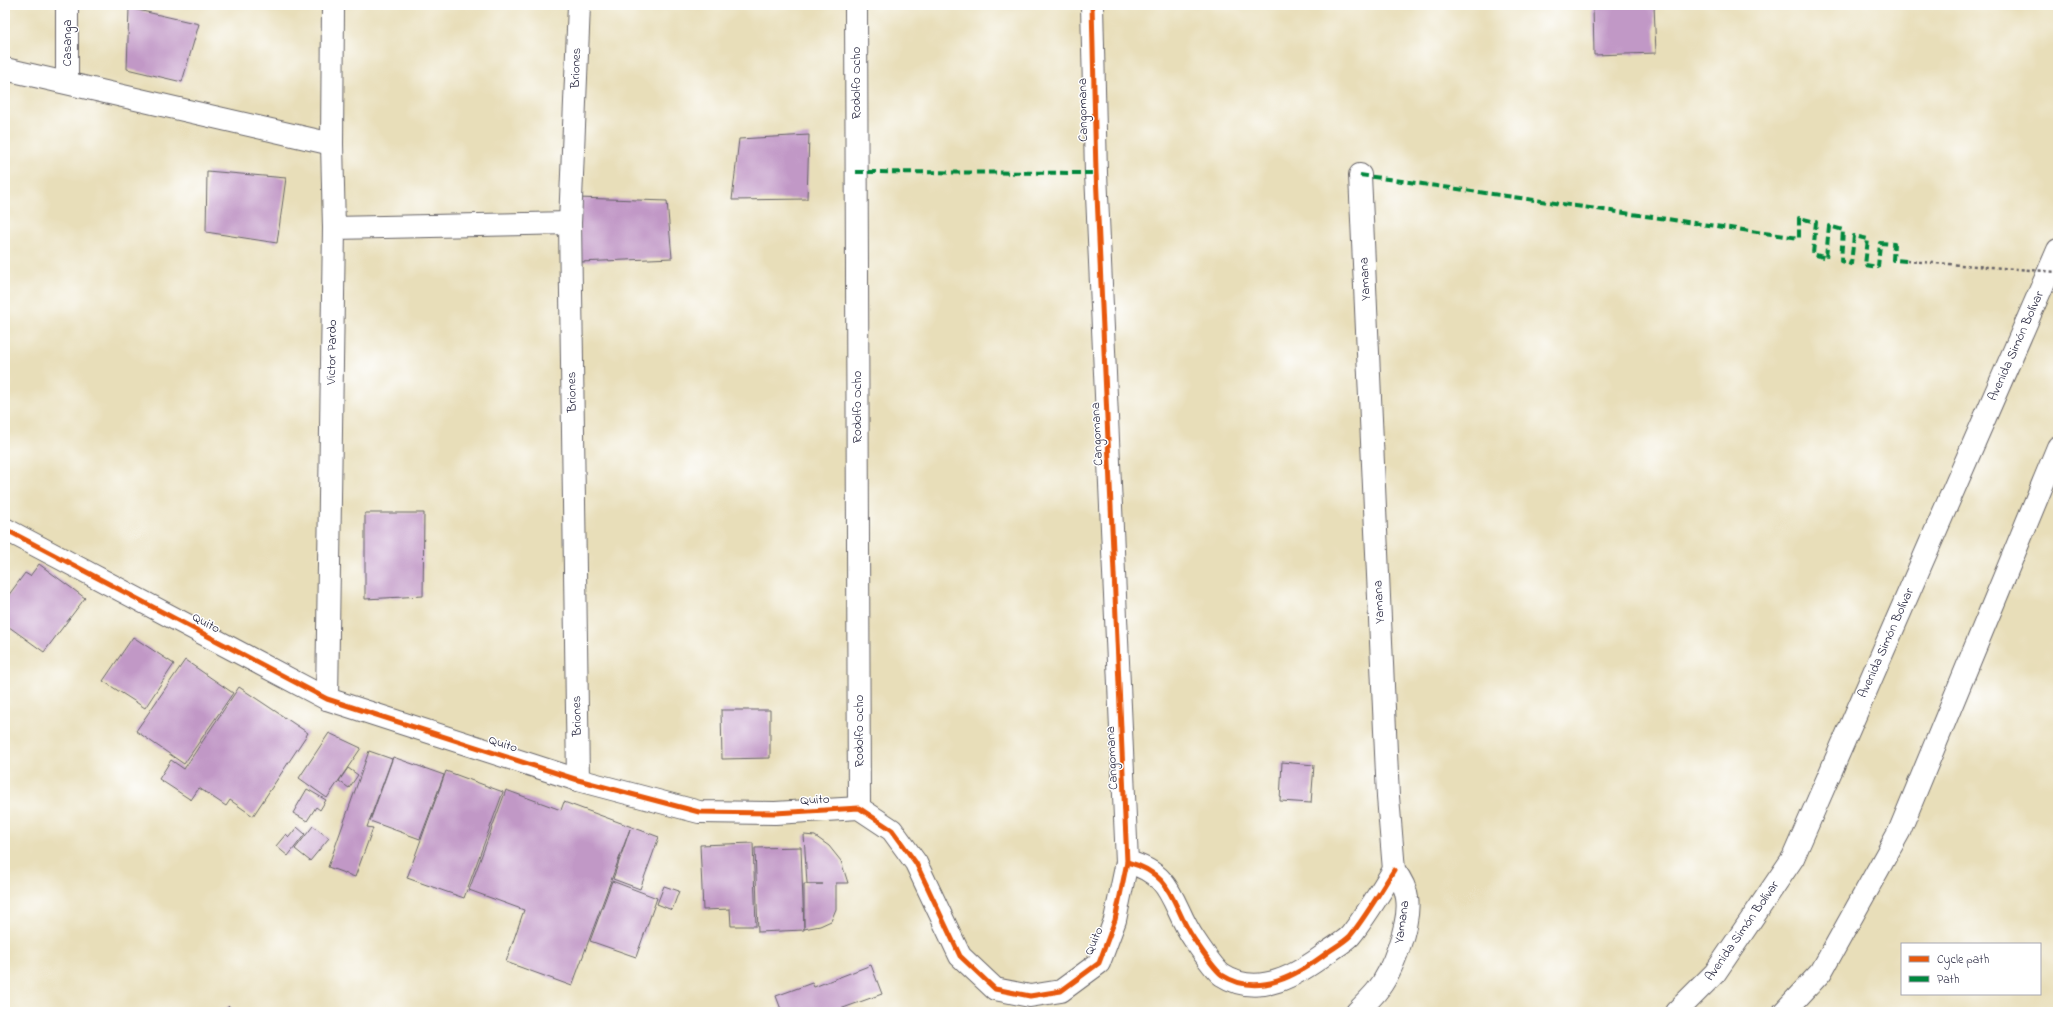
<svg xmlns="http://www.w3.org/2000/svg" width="2063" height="1017" viewBox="0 0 2063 1017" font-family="'Indie Flower',sans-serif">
  <rect width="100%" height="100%" fill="#fff"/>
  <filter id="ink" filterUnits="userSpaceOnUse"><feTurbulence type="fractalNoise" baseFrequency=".025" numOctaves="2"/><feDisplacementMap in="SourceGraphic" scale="8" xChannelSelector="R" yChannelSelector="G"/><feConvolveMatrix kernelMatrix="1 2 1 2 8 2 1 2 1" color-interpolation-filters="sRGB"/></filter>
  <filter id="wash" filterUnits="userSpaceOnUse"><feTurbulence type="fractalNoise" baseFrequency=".012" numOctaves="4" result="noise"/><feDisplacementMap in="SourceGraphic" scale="16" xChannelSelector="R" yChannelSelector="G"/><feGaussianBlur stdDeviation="0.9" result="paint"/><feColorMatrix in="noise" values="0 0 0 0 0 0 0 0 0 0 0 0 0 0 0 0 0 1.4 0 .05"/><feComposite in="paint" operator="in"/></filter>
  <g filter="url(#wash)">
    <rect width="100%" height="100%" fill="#e8deb9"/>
    <g id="blocks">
      <g fill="#c198c6">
        <path d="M 1593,5 L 1654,5 L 1656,53 L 1594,55 Z"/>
        <path d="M 129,8 L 199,24 L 182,82 L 127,69 Z"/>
        <path d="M 809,135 L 807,199 L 732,200 L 739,139 Z"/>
        <path d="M 207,171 L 286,178 L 277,243 L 206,232 Z"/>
        <path d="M 578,198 L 667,201 L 672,258 L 580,262 Z"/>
        <path d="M 365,513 L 424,513 L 423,596 L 365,599 Z"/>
        <path d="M 39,564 L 85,598 L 44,652 L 5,624 L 5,600 L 25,573 L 30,576 Z"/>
        <path d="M 133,637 L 174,664 L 145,708 L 103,681 Z"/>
        <path d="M 185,660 L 233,693 L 184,764 L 136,731 Z"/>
        <path d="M 239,687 L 308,733 L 253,816 L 230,800 L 226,806 L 199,788 L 191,800 L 159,779 L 171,760 L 184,769 Z"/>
        <path d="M 721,710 L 770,710 L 770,758 L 722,759 Z"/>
        <path d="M 329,733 L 361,748 L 327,798 L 299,778 Z"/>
        <path d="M 369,751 L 392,759 L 367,827 L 373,828 L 355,877 L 328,867 Z"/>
        <path d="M 393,757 L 444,775 L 420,839 L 370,821 Z"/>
        <path d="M 1282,762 L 1314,765 L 1311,803 L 1280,801 Z"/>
        <path d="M 348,768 L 358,775 L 349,788 L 339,781 Z"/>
        <path d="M 446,771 L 503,792 L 464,898 L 407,878 Z"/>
        <path d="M 307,789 L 326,800 L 320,810 L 316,807 L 307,821 L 293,813 Z"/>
        <path d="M 506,790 L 561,810 L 564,802 L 659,837 L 640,889 L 613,879 L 630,829 L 572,986 L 506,962 L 524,910 L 469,890 Z"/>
        <path d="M 313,826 L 329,838 L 310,861 L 295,849 Z"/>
        <path d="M 297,827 L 305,834 L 288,856 L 276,846 L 286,834 L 289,837 Z"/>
        <path d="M 804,835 L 815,836 L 829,846 L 841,861 L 848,883 L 836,883 L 836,909 L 831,921 L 820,926 L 804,929 L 804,884 L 823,884 L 807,884 Z"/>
        <path d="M 753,843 L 756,926 L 731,926 L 730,909 L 703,910 L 700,845 Z"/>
        <path d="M 801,847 L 804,930 L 758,932 L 755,848 Z"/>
        <path d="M 612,881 L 657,898 L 636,957 L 590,941 Z"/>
        <path d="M 664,886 L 679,891 L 672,910 L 657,904 Z"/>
        <path d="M 871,965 L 882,994 L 832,1012 L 782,1012 L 776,996 L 812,983 L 814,987 Z"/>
        <path d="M 229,1006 L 234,1012 L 222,1012 Z"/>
      </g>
    </g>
  </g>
  <g filter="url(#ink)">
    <use href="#blocks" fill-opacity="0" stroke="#676467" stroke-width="1"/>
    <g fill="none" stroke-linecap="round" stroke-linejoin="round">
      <g stroke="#676467" stroke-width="24">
        <g id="minor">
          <path d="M 67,5 L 67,82"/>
          <path d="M 856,5 L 859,808"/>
          <path d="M 1092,5 L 1096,173 L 1127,862"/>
          <path d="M 5,69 L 332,144"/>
          <path d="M 334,228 L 570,223"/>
          <path d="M 5,529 L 327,699 L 578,780 L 699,812 L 775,813 L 859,808 L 892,830 L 916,863 L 960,956 L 995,989 L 1030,996 L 1061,991 L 1099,963 L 1115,920 L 1127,862 C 1175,874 1171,906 1194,939 C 1200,948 1214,969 1222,975 C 1259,999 1299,974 1328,952 C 1335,947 1344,942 1350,936 C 1366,916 1380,892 1394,870"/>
          <path d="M 327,699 L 334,228 L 332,144 L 333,5"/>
          <path d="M 578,780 L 570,223 L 579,5"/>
          <path d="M 1357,1012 C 1363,1006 1370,999 1376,992 C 1392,973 1411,922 1407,898 C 1406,888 1400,878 1394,870 L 1388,797 L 1360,175"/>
        </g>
      </g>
      <g stroke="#676467" stroke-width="24">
        <g id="highway">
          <path d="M 1676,1012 L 1715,973 L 1793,858 L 2058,250"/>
          <path d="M 1784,1012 L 1821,972 L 1899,832 L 2058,447"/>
        </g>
      </g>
      <use href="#minor" stroke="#fff" stroke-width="22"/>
      <use href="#highway" stroke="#fff" stroke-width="22"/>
      <path stroke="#676467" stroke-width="2.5" stroke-dasharray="3 3" stroke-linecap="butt" d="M 1907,261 L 2058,272"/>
      <g stroke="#00873e" stroke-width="4" stroke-dasharray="8 4" stroke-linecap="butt">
        <path d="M 856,172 L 1096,173"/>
        <path d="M 1360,175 L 1799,238 L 1799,218 L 1816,222 L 1813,254 L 1826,258 L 1829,226 L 1843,230 L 1841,261 L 1851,264 L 1854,236 L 1868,239 L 1865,265 L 1878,267 L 1880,243 L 1894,244 L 1893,260 L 1907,261"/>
      </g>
      <g stroke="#fff" stroke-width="8">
        <g id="cycleway">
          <path d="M 1092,5 L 1096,173 L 1127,862"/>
          <path d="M 5,529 L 327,699 L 578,780 L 699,812 L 775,813 L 859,808 L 892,830 L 916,863 L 960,956 L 995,989 L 1030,996 L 1061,991 L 1099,963 L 1115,920 L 1127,862 C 1175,874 1171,906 1194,939 C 1200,948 1214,969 1222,975 C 1259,999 1299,974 1328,952 C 1335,947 1344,942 1350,936 C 1366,916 1380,892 1394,870"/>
        </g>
      </g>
      <use href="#cycleway" stroke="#e8590c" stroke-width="5"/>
    </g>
  </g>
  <g text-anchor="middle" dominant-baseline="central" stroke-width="3" stroke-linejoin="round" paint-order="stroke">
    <g font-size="13" fill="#22223b" stroke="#fff">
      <text transform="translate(67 43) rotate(-90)">Casanga</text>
      <text transform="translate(576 68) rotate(-88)">Briones</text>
      <text transform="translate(856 83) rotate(-90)">Rodolfo Ocho</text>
      <text transform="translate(1083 110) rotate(-91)">Cangomana</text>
      <text transform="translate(1365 279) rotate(-93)">Yamana</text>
      <text transform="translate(2016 346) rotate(-66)">Avenida Simón Bolívar</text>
      <text transform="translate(332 352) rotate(-89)">Victor Pardo</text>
      <text transform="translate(572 392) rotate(-91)">Briones</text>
      <text transform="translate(857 407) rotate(-90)">Rodolfo Ocho</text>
      <text transform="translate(1097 434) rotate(-93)">Cangomana</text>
      <text transform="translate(1379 602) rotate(-93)">Yamana</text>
      <text transform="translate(206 623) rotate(28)">Quito</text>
      <text transform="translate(1886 643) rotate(-66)">Avenida Simón Bolívar</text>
      <text transform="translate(577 716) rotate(-91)">Briones</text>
      <text transform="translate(859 731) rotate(-90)">Rodolfo Ocho</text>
      <text transform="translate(503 744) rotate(18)">Quito</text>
      <text transform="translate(1112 758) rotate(-93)">Cangomana</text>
      <text transform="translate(815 800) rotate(-3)">Quito</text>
      <text transform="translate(1402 922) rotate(-82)">Yamana</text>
      <text transform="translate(1742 931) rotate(-55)">Avenida Simón Bolívar</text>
      <text transform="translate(1094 941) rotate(-67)">Quito</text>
    </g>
  </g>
  <rect width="2063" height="1017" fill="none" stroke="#fff" stroke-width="20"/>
  <rect x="1901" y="943" width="140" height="52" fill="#ffffff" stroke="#a7a7b1"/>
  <rect x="1909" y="956" width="20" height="6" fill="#e8590c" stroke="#a7a7b1"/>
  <text x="1937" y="963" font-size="12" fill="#22223b">Cycle path</text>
  <rect x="1909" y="976" width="20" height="6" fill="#00873e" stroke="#a7a7b1"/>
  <text x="1937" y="983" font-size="12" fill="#22223b">Path</text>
</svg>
